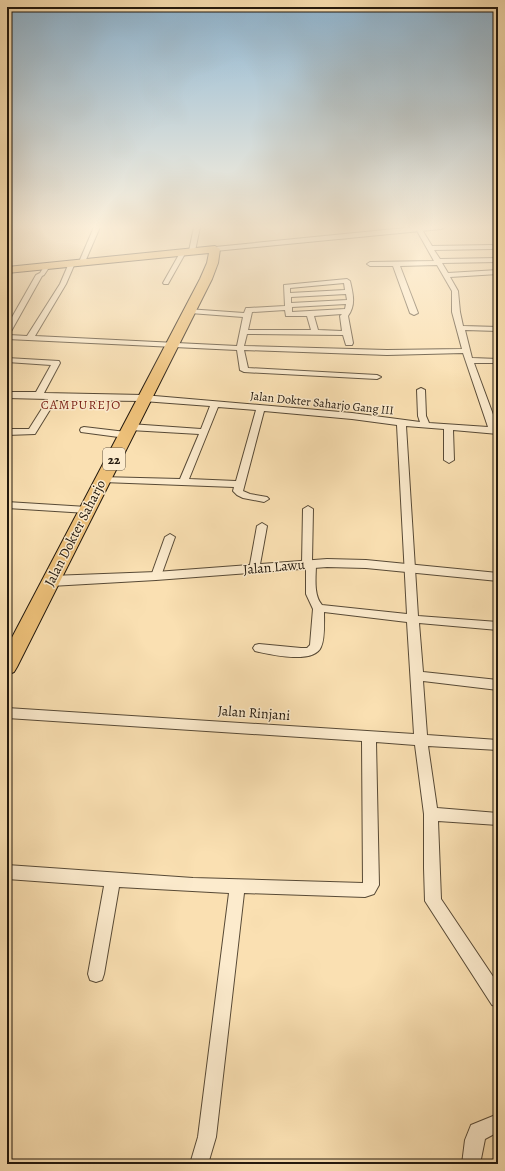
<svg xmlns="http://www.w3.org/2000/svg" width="505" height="1171" viewBox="0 0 505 1171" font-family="Alegreya,serif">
  <rect width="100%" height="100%" fill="#fae0b2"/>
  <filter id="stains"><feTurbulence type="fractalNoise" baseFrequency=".005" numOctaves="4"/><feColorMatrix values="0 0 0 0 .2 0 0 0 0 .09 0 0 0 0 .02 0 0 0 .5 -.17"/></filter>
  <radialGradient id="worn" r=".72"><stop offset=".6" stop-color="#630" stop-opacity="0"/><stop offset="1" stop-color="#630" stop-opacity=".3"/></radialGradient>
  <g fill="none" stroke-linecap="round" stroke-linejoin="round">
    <g stroke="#584a36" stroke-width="2">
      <g id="minor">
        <path d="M 94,227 L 100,227 L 85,262 L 80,263 L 79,262 Z"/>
        <path d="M 194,227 L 200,227 L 195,251 L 192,253 L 189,251 Z"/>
        <path d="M 419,227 L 421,228 L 432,246 L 492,245 L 495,247 L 492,249 L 434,250 L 440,259 L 498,258 L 498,262 L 442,263 L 448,273 L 498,270 L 498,274 L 450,277 L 458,291 L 460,312 L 463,326 L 498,327 L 498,331 L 465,330 L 472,358 L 498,359 L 498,363 L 474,363 L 498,428 L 498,434 L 453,430 L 454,460 L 449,463 L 444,460 L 444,429 L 406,426 L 418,616 L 498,622 L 498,630 L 419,623 L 423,672 L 498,680 L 498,690 L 423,681 L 427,735 L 498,740 L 498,750 L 428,746 L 437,808 L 498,813 L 498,825 L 438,821 L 441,899 L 498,984 L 498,1007 L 492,1005 L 425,901 L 424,868 L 424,814 L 415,745 L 376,742 L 379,885 L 374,894 L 365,897 L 244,893 L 216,1137 L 208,1164 L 190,1164 L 198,1137 L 229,893 L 119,887 L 104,974 L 102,980 L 96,982 L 90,980 L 88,974 L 104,886 L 7,879 L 7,865 L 193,878 L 363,883 L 362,741 L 7,718 L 7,708 L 414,734 L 407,622 L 324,612 C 324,621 325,639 321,647 C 314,664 273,655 259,652 L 255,651 L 253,648 L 255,645 L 259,644 L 301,648 L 307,648 L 310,645 L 313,609 L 306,594 L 306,567 L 302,564 L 303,509 L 308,506 L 313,509 L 312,561 L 316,564 C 316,576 313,595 322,605 L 407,614 L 397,425 L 352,419 L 264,411 L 243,491 L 250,494 L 267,497 L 269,499 L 264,502 L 243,498 L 237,495 L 233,491 L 234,487 L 103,482 L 100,481 L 98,479 L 100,477 L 180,479 L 199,434 L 130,430 L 126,427 L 130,424 L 201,429 L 210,406 L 143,401 L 56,400 L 35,434 L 7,435 L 7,429 L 29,429 L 48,399 L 7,398 L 7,392 L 36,392 L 51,365 L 7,362 L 7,358 L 59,361 L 60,363 L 44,393 L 143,395 L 352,413 L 420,422 L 418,416 L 417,390 L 421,388 L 425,390 L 426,416 L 429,423 L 488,427 L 463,353 L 387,355 L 244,350 L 248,368 L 377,375 L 381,377 L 377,379 L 244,372 L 240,370 L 237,350 L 7,339 L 7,326 L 36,275 L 40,273 L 45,265 L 49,265 L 50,266 L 44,275 L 42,276 L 9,335 L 27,336 L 60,284 L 69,263 L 72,261 L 75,263 L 66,284 L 35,336 L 237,346 L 243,317 L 190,313 L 186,311 L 187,309 L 244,313 L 246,308 L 249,308 L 285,306 L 284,285 L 347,279 L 350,281 C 353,294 356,305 348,316 L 353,343 L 352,345 L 346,345 L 343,335 L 247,334 L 244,346 L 387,350 L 462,349 L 452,312 L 452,291 L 437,265 L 400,266 L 418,313 L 414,315 L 410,313 L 393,266 L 370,266 L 367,264 L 370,262 L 434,261 L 416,229 ZM 344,283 L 345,290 L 290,293 L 290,288 ZM 346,294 L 347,300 L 291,303 L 291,297 ZM 346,304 L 345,309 L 292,312 L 292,307 ZM 285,310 L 286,316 L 307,316 L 311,330 L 248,330 L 252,312 ZM 342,314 L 340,316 L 342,331 L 318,330 L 314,316 ZM 218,407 L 256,410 L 236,481 L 189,479 Z"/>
        <path d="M 181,251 L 186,252 L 168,284 L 164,284 L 163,283 Z"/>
        <path d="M 84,427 L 126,432 L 130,435 L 126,438 L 81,432 L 80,430 L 81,428 Z"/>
        <path d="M 7,502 L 87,507 L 92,510 L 87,513 L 7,508 Z"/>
        <path d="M 262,523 L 267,526 L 259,570 L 258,572 L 250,572 L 249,570 L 257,526 Z"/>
        <path d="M 170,534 L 175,537 L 161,576 L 160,578 L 152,578 L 151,576 L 165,537 Z"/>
        <path d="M 498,1114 L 498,1132 L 485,1139 L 480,1164 L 462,1164 L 465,1140 L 471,1125 Z"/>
      </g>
    </g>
    <g stroke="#584a36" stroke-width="2">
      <g id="tertiary">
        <path d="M 415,227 L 445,227 L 441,229 L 215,251 L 211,249 L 215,247 Z"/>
        <path d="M 327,559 L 366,560 L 498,573 L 498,581 L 366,568 L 327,567 L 156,580 L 51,586 L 46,584 L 44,581 L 46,578 L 51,576 L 156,572 Z"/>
      </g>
    </g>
    <g stroke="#22180d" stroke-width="2">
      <path id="trunk" d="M 215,246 L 220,249 L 218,263 L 212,279 L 17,667 L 14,672 L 7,675 L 7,647 L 200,279 L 207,263 L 209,253 L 7,273 L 7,267 Z"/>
    </g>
    <use href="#minor" fill="#fcebcd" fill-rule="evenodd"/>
    <use href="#tertiary" fill="#fcebcd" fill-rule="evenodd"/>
    <use href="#trunk" fill="#edc079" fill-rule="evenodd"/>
  </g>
  <linearGradient id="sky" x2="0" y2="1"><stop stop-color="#8db6d4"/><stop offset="0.58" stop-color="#fdf1dc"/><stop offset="1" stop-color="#fdf1dc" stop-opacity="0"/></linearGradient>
  <rect width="505" height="391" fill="url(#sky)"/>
  <g text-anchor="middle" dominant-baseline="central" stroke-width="3" stroke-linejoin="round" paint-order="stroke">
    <g font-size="12" fill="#22180d" stroke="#fcebcd">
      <text transform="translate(322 403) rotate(6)">Jalan Dokter Saharjo Gang III</text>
    </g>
    <g font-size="13" letter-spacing="1" fill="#7a1f14" stroke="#fcebcd">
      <text x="81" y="404">CAMPUREJO</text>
    </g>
    <rect fill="#fcebcd" stroke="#635747" stroke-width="1" x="103" y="448" width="22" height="22" rx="3"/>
    <g font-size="13" font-weight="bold" fill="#22180d">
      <text x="114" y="459">22</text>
    </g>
    <g font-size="14" fill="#22180d" stroke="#fcebcd">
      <text transform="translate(75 533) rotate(-63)">Jalan Dokter Saharjo</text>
      <text transform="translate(274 567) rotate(-5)">Jalan Lawu</text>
      <text transform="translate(254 713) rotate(4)">Jalan Rinjani</text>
    </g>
  </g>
  <rect width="505" height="1171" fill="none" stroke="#fae0b2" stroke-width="24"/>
  <rect x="8" y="8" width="489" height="1155" fill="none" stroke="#22180d" stroke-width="2"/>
  <rect x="12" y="12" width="481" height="1147" fill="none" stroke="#22180d"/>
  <rect width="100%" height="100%" filter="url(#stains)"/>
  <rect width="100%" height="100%" fill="url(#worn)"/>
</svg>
